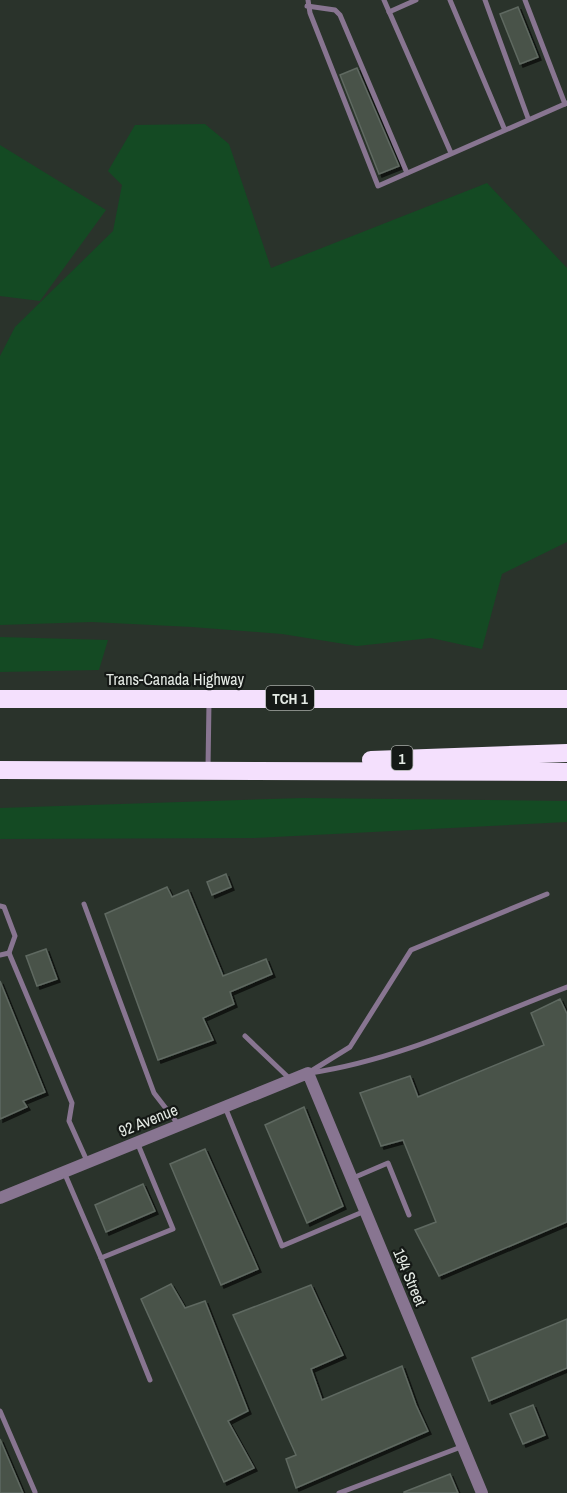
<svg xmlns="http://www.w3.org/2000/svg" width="567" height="1493" viewBox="0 0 567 1493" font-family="'Archivo Narrow',sans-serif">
  <defs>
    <filter id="shadow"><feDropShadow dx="3" dy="3" stdDeviation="0" flood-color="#0009"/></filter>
  </defs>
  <rect width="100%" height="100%" fill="#2a332b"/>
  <g fill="#144a23">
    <path d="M 205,124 L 229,144 L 271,268 L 487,183 L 567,268 L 567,542 L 502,574 L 482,649 L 431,638 L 357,646 L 282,634 L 192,627 L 92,622 L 0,625 L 0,356 L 15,327 L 113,231 L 122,185 L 108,171 L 135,125 Z"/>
    <path d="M 0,145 L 106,210 L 40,301 L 0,296 Z"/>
    <path d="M 0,637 L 108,640 L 99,670 L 0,672 Z"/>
    <path d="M 303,798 L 567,801 L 567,822 L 255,838 L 0,839 L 0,808 Z"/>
  </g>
  <g fill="#49534a" stroke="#5f6961" stroke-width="1.5" filter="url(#shadow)">
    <path d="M 518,7 L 538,57 L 520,64 L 500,14 Z"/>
    <path d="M 357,68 L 399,166 L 379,174 L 340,75 Z"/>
    <path d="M 226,874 L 231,887 L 212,895 L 207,882 Z"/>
    <path d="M 167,887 L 172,897 L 188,890 L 223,976 L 266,959 L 272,974 L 230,992 L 234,1004 L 203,1018 L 213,1040 L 158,1060 L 105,914 Z"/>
    <path d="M 46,949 L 57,979 L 37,986 L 26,956 Z"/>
    <path d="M 0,981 L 45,1092 L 23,1101 L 27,1107 L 0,1119 Z"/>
    <path d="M 560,999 L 567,1014 L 567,1222 L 439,1276 L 415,1230 L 436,1222 L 403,1140 L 381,1146 L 360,1093 L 410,1076 L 418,1097 L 544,1045 L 531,1013 Z"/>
    <path d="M 304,1107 L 343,1206 L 307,1223 L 265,1125 Z"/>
    <path d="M 205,1149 L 258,1269 L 221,1285 L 170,1164 Z"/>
    <path d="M 143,1184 L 155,1211 L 106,1232 L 95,1205 Z"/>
    <path d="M 171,1284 L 185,1308 L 205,1301 L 248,1411 L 228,1421 L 254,1468 L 224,1482 L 141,1299 Z"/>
    <path d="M 311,1285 L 343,1355 L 311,1369 L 322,1400 L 402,1366 L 416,1405 L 428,1431 L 296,1488 L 286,1459 L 296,1455 L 233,1315 Z"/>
    <path d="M 567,1319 L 567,1368 L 489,1401 L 472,1358 Z"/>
    <path d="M 533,1405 L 545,1435 L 523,1444 L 510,1414 Z"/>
    <path d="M 0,1439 L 23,1493 L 0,1493 Z"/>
    <path d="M 450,1474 L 458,1493 L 404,1493 L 404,1492 Z"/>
  </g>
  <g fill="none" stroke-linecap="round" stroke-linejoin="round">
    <g stroke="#887591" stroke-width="5">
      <path d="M 308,0 L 310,13 L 378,186 L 567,103"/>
      <path d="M 384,0 L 451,153"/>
      <path d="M 450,0 L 504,128"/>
      <path d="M 485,0 L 528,118"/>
      <path d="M 525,0 L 565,104"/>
      <path d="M 307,6 L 335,10 L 340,15 L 407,173"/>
      <path d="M 389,12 L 416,0"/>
      <path d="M 208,768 L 209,702"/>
      <path d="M 84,904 L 154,1093 L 178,1124"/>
      <path d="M 0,906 L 4,907 L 15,936 L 9,953"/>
      <path d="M 0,955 L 9,953 L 72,1103 L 69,1121 L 87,1161"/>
      <path d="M 245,1036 L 290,1079"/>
      <path d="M 308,1073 L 350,1047 L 411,950 L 547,894"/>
      <path d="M 310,1073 C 399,1060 483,1019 567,987"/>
      <path d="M 225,1107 L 282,1246 L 365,1211"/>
      <path d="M 64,1172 L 101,1258 L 173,1229 L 137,1142"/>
      <path d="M 353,1178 L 388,1163 L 409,1215"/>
      <path d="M 101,1258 L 150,1380"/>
      <path d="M 0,1411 L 35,1492"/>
      <path d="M 339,1493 L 461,1447"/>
    </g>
    <path stroke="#887591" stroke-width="12" d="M 0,1198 L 308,1073 L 482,1493"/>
    <g stroke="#f4e0fd" stroke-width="18">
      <path d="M 0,699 L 567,699"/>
      <path d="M 371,760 L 567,753"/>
      <path d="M 0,770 L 567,772"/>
    </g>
  </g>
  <g text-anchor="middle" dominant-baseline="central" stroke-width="4.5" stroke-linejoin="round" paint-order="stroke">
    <g fill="#151916" stroke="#a6aba6" stroke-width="1.5">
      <rect x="266" y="686" width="48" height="24" rx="4.5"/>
      <rect x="391.5" y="746" width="21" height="24" rx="4.5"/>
    </g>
    <g font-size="15" font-weight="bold" fill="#e4eae4">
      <text x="290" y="698">TCH 1</text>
      <text x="402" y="758">1</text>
    </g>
    <g font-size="16" fill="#e4eae4" stroke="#151916">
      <text x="175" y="679">Trans-Canada Highway</text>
      <text transform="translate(148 1120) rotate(-22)">92 Avenue</text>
      <text transform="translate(410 1277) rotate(67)">194 Street</text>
    </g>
  </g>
</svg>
